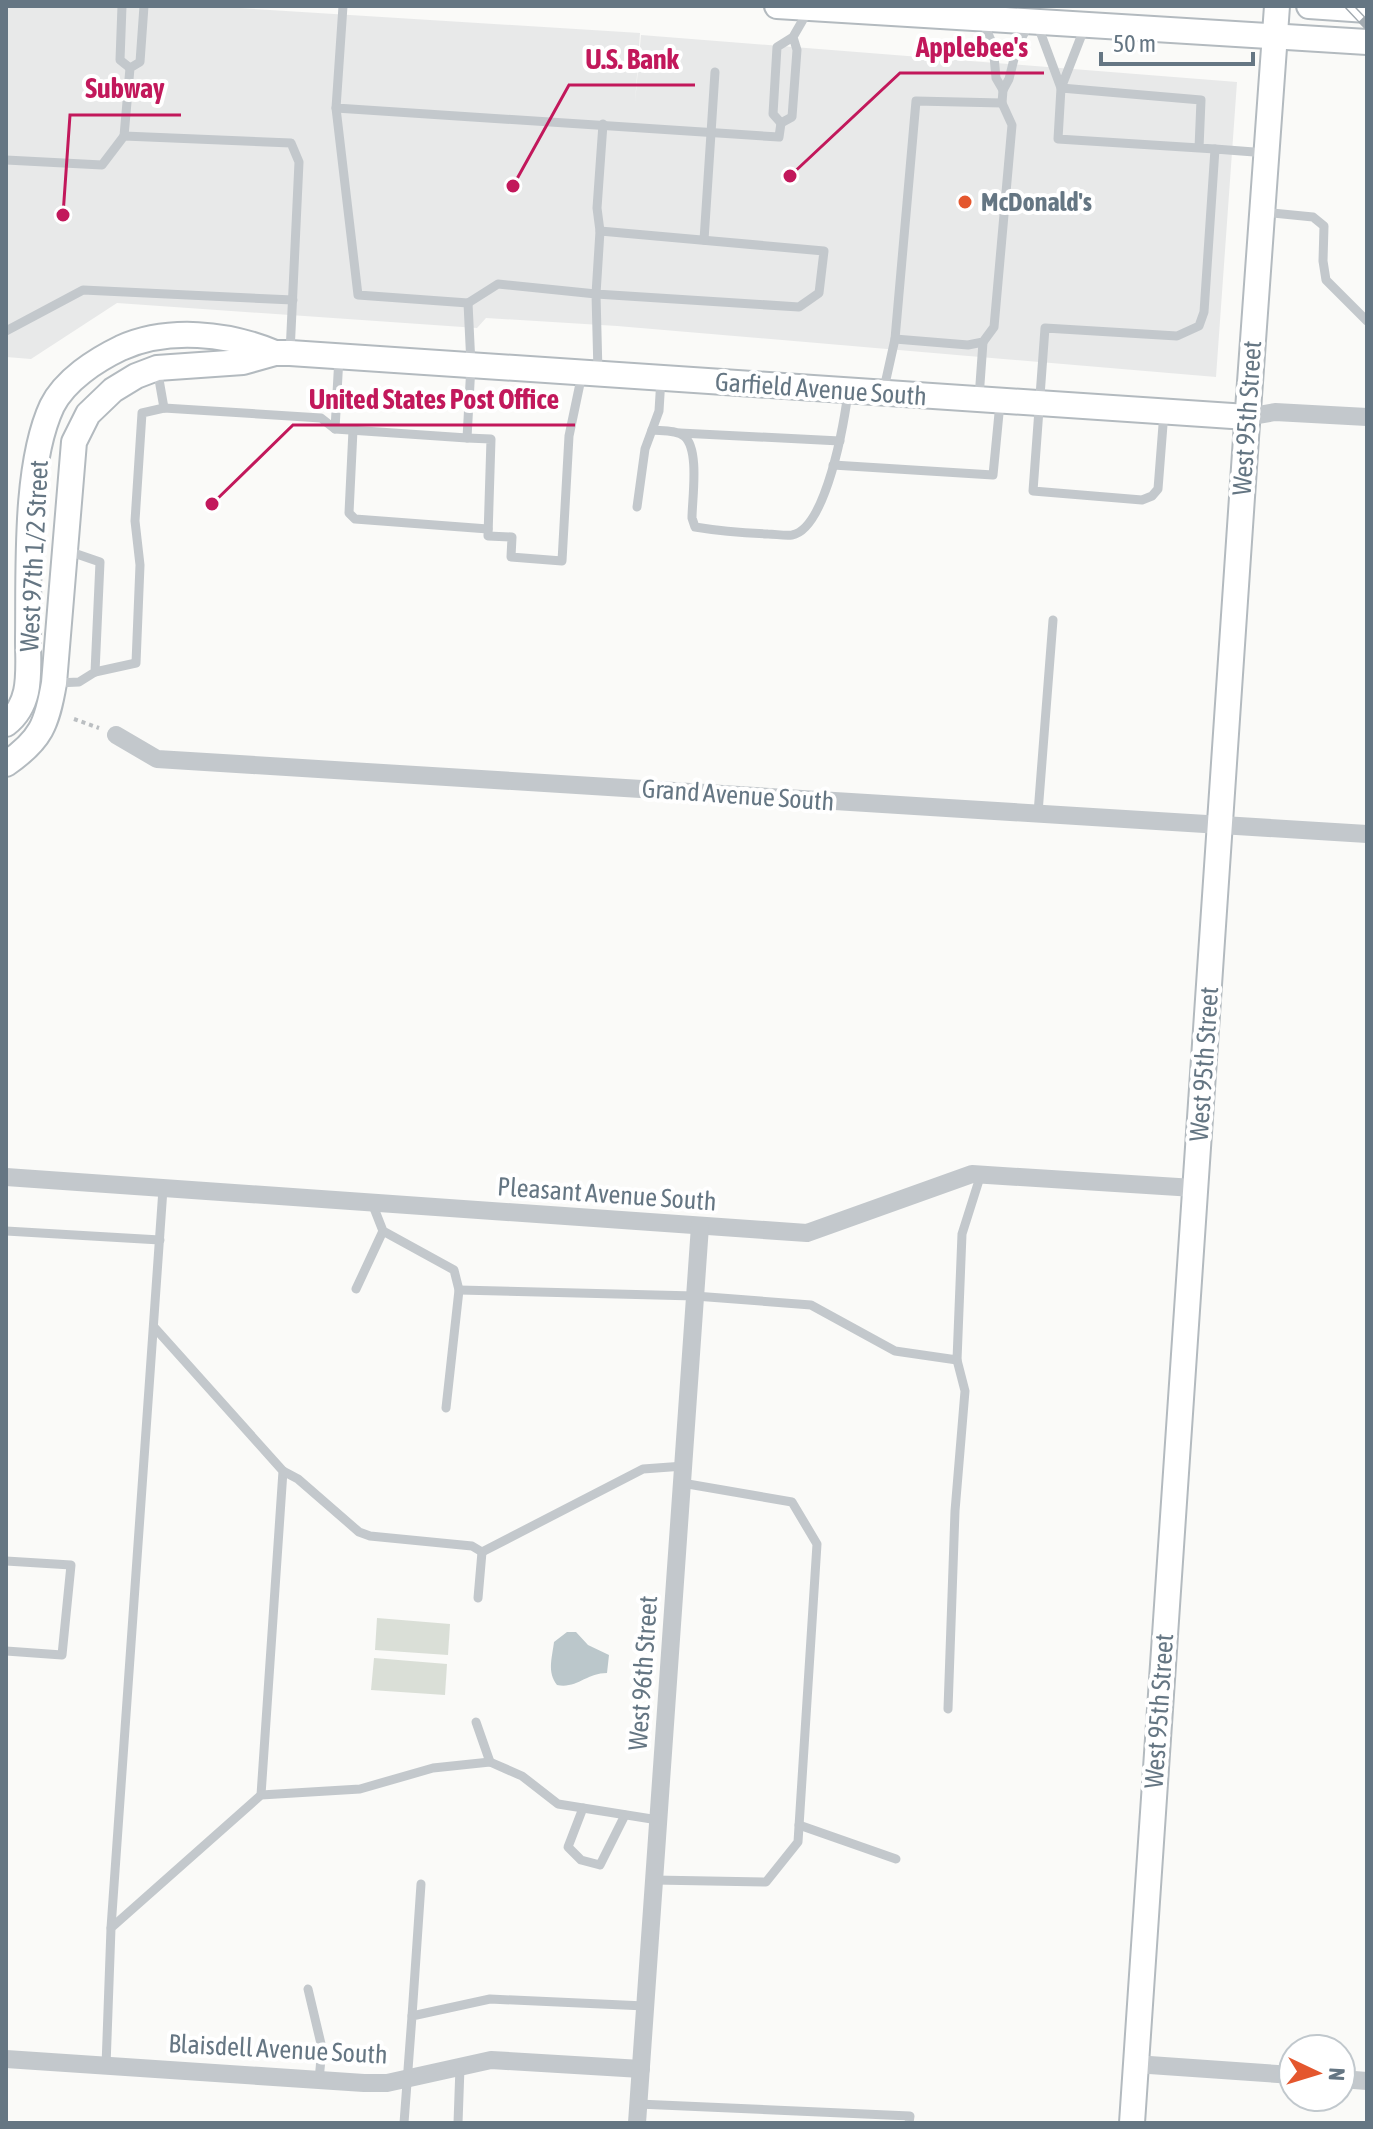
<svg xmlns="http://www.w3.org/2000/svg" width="1373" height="2129" viewBox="0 0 1373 2129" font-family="'Asap Condensed',sans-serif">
  <rect width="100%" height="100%" fill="#fafaf8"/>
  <path fill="#e8e9e9" d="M 6,6 L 206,6 L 640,33 L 635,103 L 641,35 L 1237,82 L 1216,377 L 617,326 L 486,318 L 477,328 L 117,303 L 31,359 L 6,357 Z"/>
  <g fill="#dadfd7">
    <path d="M 377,1618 L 450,1624 L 448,1655 L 375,1650 Z"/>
    <path d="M 374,1658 L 447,1664 L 445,1695 L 371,1690 Z"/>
  </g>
  <path fill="#bbc7cb" d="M 567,1632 L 576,1632 L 588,1645 L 609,1655 L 607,1673 C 586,1673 577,1689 557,1685 C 547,1672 552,1658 554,1642 Z"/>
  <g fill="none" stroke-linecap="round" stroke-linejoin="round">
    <g stroke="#b3babf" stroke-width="28">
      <g id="secondary">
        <path d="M 777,6 L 1367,42"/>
        <path d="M 1309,6 L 1367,10"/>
        <path d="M 6,724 C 33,703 28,671 28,640 C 29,573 24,466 52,406 C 65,380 96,360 121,348 C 168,327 228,333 275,353"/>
        <path d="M 6,764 C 41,740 47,724 54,683 L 74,442 L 88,414 L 113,390 L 136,376 L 157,368 L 243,362 L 275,353 L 290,353 L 1247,417"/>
        <path d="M 1132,2123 L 1246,438 L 1277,6"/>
      </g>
    </g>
    <path stroke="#bbbfc2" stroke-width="4" stroke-dasharray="4 4" stroke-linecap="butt" d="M 74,719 L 99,728"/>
    <g stroke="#c3c8cc" stroke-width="9">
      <path d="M 122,6 L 120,60 L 130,68"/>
      <path d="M 343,6 L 336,108 L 779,137 L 781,123"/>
      <path d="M 983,22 L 993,45 L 996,78 L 1003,90 L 1009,79 L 1017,47 L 1030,22"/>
      <path d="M 1038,26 L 1061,88 L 1084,29"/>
      <path d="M 793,37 L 797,50 L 792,117 L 781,123 L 773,114 L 777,47 L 793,37 L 808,11"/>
      <path d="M 124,136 L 130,68 L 140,62 L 144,6"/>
      <path d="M 1199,148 L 1201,100 L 1061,88 L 1058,139 L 1215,149"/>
      <path d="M 6,160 L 102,165 L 124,136 L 291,143 L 299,162 L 290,353"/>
      <path d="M 1263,212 L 1313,217 L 1324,226 L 1323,261 L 1326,280 L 1367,321"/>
      <path d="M 600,231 L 824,251 L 819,293 L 799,307 L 596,294 Z"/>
      <path d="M 600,231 L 597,208 L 603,124"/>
      <path d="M 704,240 L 715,72"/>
      <path d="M 468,303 L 498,284 L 596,294 L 598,373"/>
      <path d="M 6,331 L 83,290 L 293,300"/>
      <path d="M 895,339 L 968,345 L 983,342 L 994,327 L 1012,125 L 1002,103"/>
      <path d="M 157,368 L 164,408"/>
      <path d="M 883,393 L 895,339 L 916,101 L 1002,103 L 1003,90"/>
      <path d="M 979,398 L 983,342"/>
      <path d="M 1164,412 L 1158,489 L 1152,496 L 1142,500 L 1033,491 L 1045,328 L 1177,336 L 1199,326 L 1204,312 L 1215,149 L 1267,153"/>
      <path d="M 335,429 L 339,357"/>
      <path d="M 353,430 L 349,513 L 355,519 L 488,529"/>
      <path d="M 652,430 C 662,431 677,430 684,436 C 700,449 692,499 692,518 L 695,527 C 719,531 743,533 768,534 C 775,534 785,536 792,535 C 826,529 845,421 848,391"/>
      <path d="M 680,433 L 840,441"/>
      <path d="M 467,438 L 491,439 L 488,536 L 512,537 L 511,557 L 562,561 L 569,436 L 582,374"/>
      <path d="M 833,465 L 993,475 L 1000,403"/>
      <path d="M 637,507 L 645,449 L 659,411 L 661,378"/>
      <path d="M 95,672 L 136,663 L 140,565 L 135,521 L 142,413 L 164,408 L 321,418 L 335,429 L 467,438 L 471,365 L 468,303 L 358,295 L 336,108"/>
      <path d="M 57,683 L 79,682 L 95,672 L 100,562 L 68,551"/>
      <path d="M 1038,813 L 1053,620"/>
      <path d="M 372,1203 L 383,1231 L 454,1270 L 459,1290 L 446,1408"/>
      <path d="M 6,1231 L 160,1240"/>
      <path d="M 356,1289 L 383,1231"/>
      <path d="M 459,1290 L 695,1296 L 811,1305 L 895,1351 L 957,1360 L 962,1234 L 981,1174"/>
      <path d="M 154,1327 L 283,1471 L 261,1795"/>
      <path d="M 283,1471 L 298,1479 L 359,1532 L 370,1536 L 472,1546 L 482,1552"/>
      <path d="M 482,1552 L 643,1469 L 684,1466"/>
      <path d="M 6,1561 L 71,1565 L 62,1655 L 6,1651"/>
      <path d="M 478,1598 L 482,1552"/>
      <path d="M 948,1709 L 955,1511 L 965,1391 L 957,1360"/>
      <path d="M 476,1722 L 490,1762"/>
      <path d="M 583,1808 L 568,1847 L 581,1860 L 600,1865 L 625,1815"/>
      <path d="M 799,1825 L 896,1859"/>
      <path d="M 654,1880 L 766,1882 L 798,1842 L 817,1544 L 792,1502 L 682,1483"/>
      <path d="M 111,1928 L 163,1189"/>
      <path d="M 308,1989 L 322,2048 L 319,2080"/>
      <path d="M 412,2016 L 421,1884"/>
      <path d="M 106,2066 L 111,1928 L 261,1795 L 360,1789 L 433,1768 L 490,1762 L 522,1776 L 558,1804 L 658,1820"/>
      <path d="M 638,2104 L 910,2116 L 909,2123"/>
      <path d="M 404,2123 L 412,2016 L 490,1999 L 645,2006"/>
      <path d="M 458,2123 L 460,2067"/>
    </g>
    <g stroke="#c3c8cc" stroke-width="18">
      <path d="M 1247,417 L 1275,412 L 1367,417"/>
      <path d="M 116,735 L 157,759 L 1367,834"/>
      <path d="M 6,1177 L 807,1233 L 972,1174 L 1194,1188"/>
      <path d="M 6,2059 L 364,2083 L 387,2083 L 491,2060 L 641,2069"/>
      <path d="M 1135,2064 L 1293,2075"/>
      <path d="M 1341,2079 L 1367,2081"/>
      <path d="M 637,2123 L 700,1226"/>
    </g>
    <use href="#secondary" stroke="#fff" stroke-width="24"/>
    <g stroke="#a2aab0" stroke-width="9">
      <path id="rail" d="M 1349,6 L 1367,25"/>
    </g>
    <use href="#rail" stroke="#fff" stroke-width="6" stroke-dasharray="18" stroke-linecap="butt"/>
  </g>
  <circle fill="#e4572e" stroke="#fff" stroke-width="3" cx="965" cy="202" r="8"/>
  <g text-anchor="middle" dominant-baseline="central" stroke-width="8" stroke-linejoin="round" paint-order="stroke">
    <g font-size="26" font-weight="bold" fill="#657683" stroke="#fff" text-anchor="start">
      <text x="981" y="202">McDonald's</text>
    </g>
    <g font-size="26" fill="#657683" stroke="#fff">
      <text transform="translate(821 389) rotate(4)">Garfield Avenue South</text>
      <text transform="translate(1247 418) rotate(-86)">West 95th Street</text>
      <text transform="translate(34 556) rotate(-87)">West 97th 1/2 Street</text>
      <text transform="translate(738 795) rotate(4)">Grand Avenue South</text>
      <text transform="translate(1204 1064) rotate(-86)">West 95th Street</text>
      <text transform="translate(607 1194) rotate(4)">Pleasant Avenue South</text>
      <text transform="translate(643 1673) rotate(-86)">West 96th Street</text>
      <text transform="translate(1159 1711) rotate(-86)">West 95th Street</text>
      <text transform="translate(278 2049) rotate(3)">Blaisdell Avenue South</text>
    </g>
  </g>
  <path fill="none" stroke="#c2185b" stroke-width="3" d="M790 176L900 73H1044M513 186L569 85H695M63 215L70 115H181M212 504L293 425H575"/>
  <g fill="#c2185b" stroke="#fff" stroke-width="3">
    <circle cx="790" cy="176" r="8"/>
    <circle cx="513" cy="186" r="8"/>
    <circle cx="63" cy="215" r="8"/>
    <circle cx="212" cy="504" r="8"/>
  </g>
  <g font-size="28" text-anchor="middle" font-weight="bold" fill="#c2185b" stroke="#fff" stroke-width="8" stroke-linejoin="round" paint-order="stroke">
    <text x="972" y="57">Applebee's</text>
    <text x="632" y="69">U.S. Bank</text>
    <text x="125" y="98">Subway</text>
    <text x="434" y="409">United States Post Office</text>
  </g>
  <rect width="1373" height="2129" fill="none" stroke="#657683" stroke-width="16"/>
  <g transform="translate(1317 2073) rotate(94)"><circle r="38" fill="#ffffff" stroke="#c1c8cd" stroke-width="2"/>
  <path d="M0-6L14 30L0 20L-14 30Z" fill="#e4572e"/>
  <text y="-12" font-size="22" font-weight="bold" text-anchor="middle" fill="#657683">N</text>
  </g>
  <path d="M1101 52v12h152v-12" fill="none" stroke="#657683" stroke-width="4"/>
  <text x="1113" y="52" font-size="24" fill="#657683" stroke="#ffffff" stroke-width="6" paint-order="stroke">50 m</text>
</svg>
